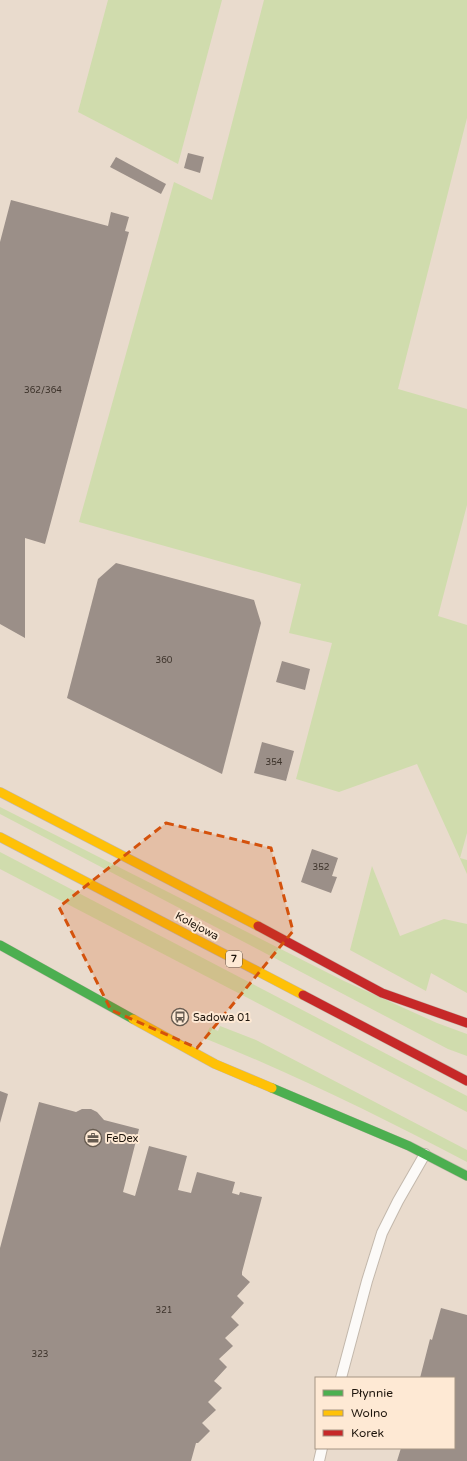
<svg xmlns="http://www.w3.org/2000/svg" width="467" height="1461" viewBox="0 0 467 1461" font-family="'Varela Round',sans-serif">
  <rect width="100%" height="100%" fill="#e9dbcd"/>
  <g fill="#d0dcad">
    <path d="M 108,0 L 222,0 L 178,164 L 78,112 Z"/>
    <path d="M 264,0 L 467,0 L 467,118 L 398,389 L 467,409 L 467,505 L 438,616 L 467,625 L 467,833 L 460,858 L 467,860 L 467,874 L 417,764 L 339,792 L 296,779 L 332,643 L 289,633 L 301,584 L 79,522 L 174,182 L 212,200 Z"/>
    <path d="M 0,807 L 344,981 L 437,1023 L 467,1034 L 467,1056 L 448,1049 L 0,814 Z"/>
    <path d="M 0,852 L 467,1096 L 467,1112 L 0,869 Z"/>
    <path d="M 372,866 L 400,936 L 444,919 L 467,924 L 467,993 L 431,973 L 426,991 L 350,950 Z"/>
    <path d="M 220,1026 L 256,1040 L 467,1150 L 467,1162 C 381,1117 294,1074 204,1038 L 210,1027 L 218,1031 Z"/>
  </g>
  <g fill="#9b8f88">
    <path d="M 188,153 L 204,157 L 200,173 L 184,168 Z"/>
    <path d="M 116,157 L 166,184 L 161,194 L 110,167 Z"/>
    <path d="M 11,200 L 108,226 L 111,212 L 129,217 L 125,231 L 129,232 L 45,544 L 25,538 L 25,638 L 0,624 L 0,242 Z"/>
    <path d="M 116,563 L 254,600 L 261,623 L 222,774 L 67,698 L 98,579 Z"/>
    <path d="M 282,661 L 310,669 L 305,690 L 276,682 Z"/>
    <path d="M 262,742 L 294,751 L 286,781 L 254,773 Z"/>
    <path d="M 312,849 L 338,858 L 332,876 L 337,877 L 331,893 L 301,882 Z"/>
    <path d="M 0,1091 L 8,1094 L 0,1123 Z"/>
    <path d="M 39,1102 L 76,1112 L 82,1109 L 91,1109 L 97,1112 L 104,1120 L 139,1129 L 123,1192 L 135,1196 L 149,1146 L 187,1156 L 178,1190 L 191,1193 L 197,1172 L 235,1182 L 232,1193 L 239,1195 L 240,1192 L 262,1197 L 242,1272 L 242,1275 L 250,1282 L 237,1296 L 244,1303 L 231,1317 L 239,1325 L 225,1338 L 233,1346 L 219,1359 L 227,1367 L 214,1381 L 222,1388 L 208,1402 L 216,1410 L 202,1423 L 210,1431 L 198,1443 L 196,1443 L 191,1461 L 0,1461 L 0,1248 Z"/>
    <path d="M 441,1308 L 467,1315 L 467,1461 L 397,1461 L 401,1448 L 454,1448 L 454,1378 L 420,1378 L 430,1339 L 432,1340 Z"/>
  </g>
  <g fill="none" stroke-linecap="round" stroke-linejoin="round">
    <g stroke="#c3b8ac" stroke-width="12">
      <g id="lane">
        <path d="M 341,1378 L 367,1281 L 382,1233 L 398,1201 L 425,1154"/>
        <path d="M 319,1461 L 322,1448"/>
      </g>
    </g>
    <g stroke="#c3b8ac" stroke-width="10">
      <g id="fast">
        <path d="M 0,945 L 133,1019"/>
        <path d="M 272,1088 L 409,1146 L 467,1176"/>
      </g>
    </g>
    <g stroke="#c3b8ac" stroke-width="10">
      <g id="slow">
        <path d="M 0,792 L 258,926"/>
        <path d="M 0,837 L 303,995"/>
        <path d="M 133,1019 L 215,1064 L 272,1088"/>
      </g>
    </g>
    <g stroke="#c3b8ac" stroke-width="10">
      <g id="jam">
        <path d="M 258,926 L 382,993 L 467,1023"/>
        <path d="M 303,995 L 467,1081"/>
      </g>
    </g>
    <use href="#lane" stroke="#fcfaf8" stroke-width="10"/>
    <use href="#fast" stroke="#4caf50" stroke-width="9"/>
    <use href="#slow" stroke="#ffc107" stroke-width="9"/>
    <use href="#jam" stroke="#c62828" stroke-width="9"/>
  </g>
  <path fill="#d4520c" fill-opacity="0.2" stroke="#d4520c" stroke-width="3" stroke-dasharray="8 5" stroke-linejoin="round" d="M 166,823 L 271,848 L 293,931 L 197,1048 L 111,1010 L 59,907 Z"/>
  <defs>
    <g id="bus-ring" transform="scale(0.9)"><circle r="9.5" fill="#fee9d4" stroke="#665b50" stroke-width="1.5"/><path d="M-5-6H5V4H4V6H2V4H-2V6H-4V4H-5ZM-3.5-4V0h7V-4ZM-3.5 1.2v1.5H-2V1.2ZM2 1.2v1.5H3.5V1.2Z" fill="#665b50"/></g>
    <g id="office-ring" transform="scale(0.9)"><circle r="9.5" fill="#fee9d4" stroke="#665b50" stroke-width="1.5"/><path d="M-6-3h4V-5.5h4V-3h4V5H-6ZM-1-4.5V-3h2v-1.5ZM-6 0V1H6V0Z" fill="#665b50"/></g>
  </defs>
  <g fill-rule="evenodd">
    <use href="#bus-ring" x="180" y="1017"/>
    <use href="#office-ring" x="93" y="1138"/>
  </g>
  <g text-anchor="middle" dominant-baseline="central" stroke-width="4" stroke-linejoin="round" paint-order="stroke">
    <g font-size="9" fill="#3e342c">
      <text x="43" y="390">362/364</text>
      <text x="164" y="660">360</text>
      <text x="274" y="762">354</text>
      <text x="321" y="867">352</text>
      <text x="164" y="1310">321</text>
      <text x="40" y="1354">323</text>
    </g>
    <rect fill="#fee9d4" stroke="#625549" stroke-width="1" x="226" y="951" width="16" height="16" rx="3"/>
    <g font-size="10" font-weight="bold" fill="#1f160d">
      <text x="234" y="959">7</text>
    </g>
    <g font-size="11" fill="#1f160d" stroke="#fee9d4">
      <text transform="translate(197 926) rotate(28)">Kolejowa</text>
    </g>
    <g font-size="11" fill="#1f160d" stroke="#fee9d4" text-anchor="start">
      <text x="193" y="1017">Sadowa 01</text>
      <text x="106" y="1138">FeDex</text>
    </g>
  </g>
  <rect x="315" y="1377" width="140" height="72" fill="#fee9d4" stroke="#a59584"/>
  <rect x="323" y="1390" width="20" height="6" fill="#4caf50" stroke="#a59584"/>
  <text x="351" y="1397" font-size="12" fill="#1f160d">Płynnie</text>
  <rect x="323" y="1410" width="20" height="6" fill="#ffc107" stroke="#a59584"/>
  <text x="351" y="1417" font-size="12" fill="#1f160d">Wolno</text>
  <rect x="323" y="1430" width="20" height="6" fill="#c62828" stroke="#a59584"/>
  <text x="351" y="1437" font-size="12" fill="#1f160d">Korek</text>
</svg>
